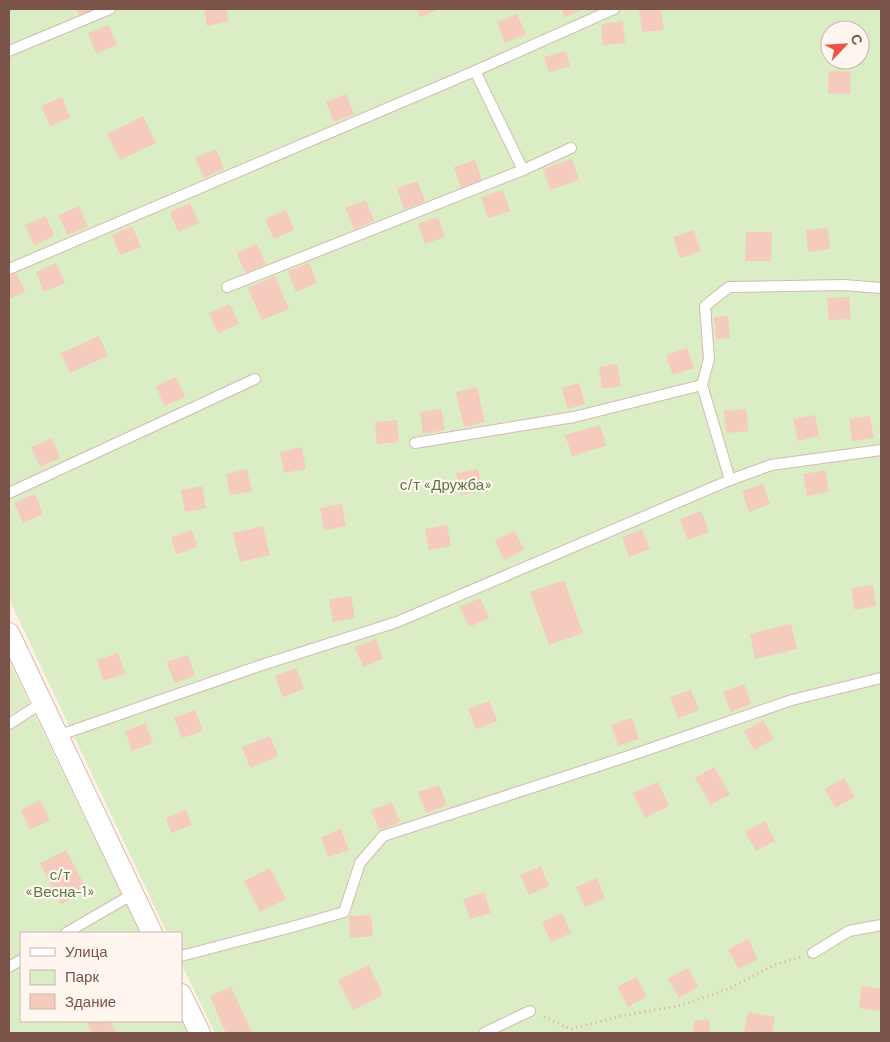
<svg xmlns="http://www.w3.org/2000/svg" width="890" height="1042" viewBox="0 0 890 1042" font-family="Barlow,sans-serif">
  <rect width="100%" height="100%" fill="#fef2e8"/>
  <g fill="#dbedc4" fill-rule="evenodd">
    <path d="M 9,9 L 881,9 L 881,1033 L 215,1033 L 181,963 L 181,933 L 167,933 L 9,599 ZM 830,30 L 860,30 L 860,60 L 830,60 Z"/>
    <path d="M 9,661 L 140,933 L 21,933 L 21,1021 L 181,1021 L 181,1018 L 189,1033 L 9,1033 Z"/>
  </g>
  <g fill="#f5cbbd">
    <path d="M 76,9 L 91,9 L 92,11 L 80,17 Z"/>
    <path d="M 204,9 L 226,9 L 229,21 L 207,26 Z"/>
    <path d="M 416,9 L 439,9 L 420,17 Z"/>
    <path d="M 561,9 L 585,9 L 565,17 Z"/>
    <path d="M 661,9 L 664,30 L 642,32 L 639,10 Z"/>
    <path d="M 517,14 L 526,34 L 505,43 L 497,22 Z"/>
    <path d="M 623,21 L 625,43 L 603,45 L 601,24 Z"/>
    <path d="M 109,25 L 117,45 L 96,54 L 88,33 Z"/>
    <path d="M 566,51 L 570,66 L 549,72 L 544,57 Z"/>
    <path d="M 829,71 L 851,72 L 850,94 L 828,93 Z"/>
    <path d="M 346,94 L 354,114 L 334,122 L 326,102 Z"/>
    <path d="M 62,97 L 70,118 L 50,126 L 41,106 Z"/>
    <path d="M 143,116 L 156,143 L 120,160 L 107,134 Z"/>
    <path d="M 216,149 L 224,169 L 204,178 L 195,158 Z"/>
    <path d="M 572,159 L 579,180 L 550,190 L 543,169 Z"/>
    <path d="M 475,160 L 482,181 L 461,188 L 454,167 Z"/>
    <path d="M 418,181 L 425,202 L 404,209 L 397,188 Z"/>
    <path d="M 503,190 L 510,211 L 488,218 L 481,197 Z"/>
    <path d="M 366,200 L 374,221 L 354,229 L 345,208 Z"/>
    <path d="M 190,203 L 199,223 L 178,232 L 170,212 Z"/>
    <path d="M 79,206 L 88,227 L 67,235 L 59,215 Z"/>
    <path d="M 286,210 L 294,230 L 274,239 L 265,219 Z"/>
    <path d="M 46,216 L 54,236 L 34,245 L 25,225 Z"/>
    <path d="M 438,217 L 445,237 L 425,244 L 418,224 Z"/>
    <path d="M 132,226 L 141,247 L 120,255 L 112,235 Z"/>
    <path d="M 828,228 L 830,249 L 808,252 L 806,230 Z"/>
    <path d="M 694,230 L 701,251 L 680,258 L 673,237 Z"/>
    <path d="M 746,232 L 772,232 L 771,261 L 745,261 Z"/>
    <path d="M 257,244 L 266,264 L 245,273 L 237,253 Z"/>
    <path d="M 56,263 L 65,283 L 44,292 L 36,272 Z"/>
    <path d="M 309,263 L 317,283 L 296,292 L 288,271 Z"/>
    <path d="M 16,272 L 25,292 L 9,299 L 9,275 Z"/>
    <path d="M 275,276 L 289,309 L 262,320 L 248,288 Z"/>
    <path d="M 849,297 L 851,319 L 829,320 L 827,298 Z"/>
    <path d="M 230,304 L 239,324 L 218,333 L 209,313 Z"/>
    <path d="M 728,316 L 730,338 L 716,339 L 714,317 Z"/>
    <path d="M 99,336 L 108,356 L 70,373 L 61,353 Z"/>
    <path d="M 687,348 L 694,368 L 673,375 L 666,355 Z"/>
    <path d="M 617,364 L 621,386 L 602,389 L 599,367 Z"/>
    <path d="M 176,377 L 185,397 L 164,406 L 156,386 Z"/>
    <path d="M 579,383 L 585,404 L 568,409 L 561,388 Z"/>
    <path d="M 477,387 L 485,422 L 464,427 L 456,392 Z"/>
    <path d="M 441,409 L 445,430 L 423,434 L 420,412 Z"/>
    <path d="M 746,409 L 748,431 L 726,433 L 724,411 Z"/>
    <path d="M 815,415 L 819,436 L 798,441 L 793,419 Z"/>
    <path d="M 870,416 L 874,438 L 852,441 L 849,419 Z"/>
    <path d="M 397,420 L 399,442 L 377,444 L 375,422 Z"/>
    <path d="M 600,425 L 606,446 L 572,456 L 565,435 Z"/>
    <path d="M 52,438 L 60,458 L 40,467 L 31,447 Z"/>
    <path d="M 302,447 L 306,469 L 284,473 L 280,452 Z"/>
    <path d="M 247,469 L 252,491 L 230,495 L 226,474 Z"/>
    <path d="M 478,469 L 483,490 L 461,495 L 456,473 Z"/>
    <path d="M 825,470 L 829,492 L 807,496 L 803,474 Z"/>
    <path d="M 763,484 L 770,504 L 749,512 L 742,491 Z"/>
    <path d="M 202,486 L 206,508 L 185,512 L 181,490 Z"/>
    <path d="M 35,494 L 43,514 L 23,523 L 14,503 Z"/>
    <path d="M 342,504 L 346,526 L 324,530 L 320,508 Z"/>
    <path d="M 701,511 L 709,532 L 688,540 L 680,519 Z"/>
    <path d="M 447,525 L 451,546 L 429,550 L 425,529 Z"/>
    <path d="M 263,526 L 270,555 L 240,562 L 233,533 Z"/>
    <path d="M 642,529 L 650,549 L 629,557 L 622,537 Z"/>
    <path d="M 192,530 L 197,547 L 176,554 L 171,537 Z"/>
    <path d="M 515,531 L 524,550 L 504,560 L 495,540 Z"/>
    <path d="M 564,580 L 583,633 L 549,645 L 530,592 Z"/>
    <path d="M 873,585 L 876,606 L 855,610 L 851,588 Z"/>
    <path d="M 351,596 L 355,618 L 333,622 L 329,600 Z"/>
    <path d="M 480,598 L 489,618 L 469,627 L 460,607 Z"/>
    <path d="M 791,624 L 797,649 L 755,659 L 750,634 Z"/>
    <path d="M 376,639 L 383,659 L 363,667 L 355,647 Z"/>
    <path d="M 118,653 L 125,674 L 103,681 L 97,660 Z"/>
    <path d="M 188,655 L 195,676 L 174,683 L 167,662 Z"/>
    <path d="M 296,668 L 304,689 L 283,697 L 275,676 Z"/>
    <path d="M 744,684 L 751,704 L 731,712 L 723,692 Z"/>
    <path d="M 691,690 L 699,710 L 678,718 L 670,697 Z"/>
    <path d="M 489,701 L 497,721 L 476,729 L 468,709 Z"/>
    <path d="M 195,710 L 203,731 L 182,738 L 174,718 Z"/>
    <path d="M 632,718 L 639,739 L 618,746 L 611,725 Z"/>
    <path d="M 763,720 L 774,739 L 754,750 L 744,731 Z"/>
    <path d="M 146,723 L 153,743 L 132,751 L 125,731 Z"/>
    <path d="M 270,736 L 278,756 L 250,768 L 242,747 Z"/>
    <path d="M 714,767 L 730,794 L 711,805 L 695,778 Z"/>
    <path d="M 844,778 L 855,797 L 835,808 L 825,789 Z"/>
    <path d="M 658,782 L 669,806 L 645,818 L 633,793 Z"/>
    <path d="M 439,785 L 447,805 L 426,813 L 418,792 Z"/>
    <path d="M 40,800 L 50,820 L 30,830 L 21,810 Z"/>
    <path d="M 392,802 L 400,822 L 379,830 L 371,810 Z"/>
    <path d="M 186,810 L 192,825 L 171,833 L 166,818 Z"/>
    <path d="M 765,821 L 775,841 L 756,851 L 745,832 Z"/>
    <path d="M 341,829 L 349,850 L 328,857 L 321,837 Z"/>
    <path d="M 66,850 L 87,890 L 61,904 L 40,863 Z"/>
    <path d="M 541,866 L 549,886 L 529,895 L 520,875 Z"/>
    <path d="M 270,868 L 286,899 L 260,912 L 244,881 Z"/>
    <path d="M 597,878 L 605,898 L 585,907 L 576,887 Z"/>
    <path d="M 484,892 L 491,913 L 470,919 L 463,899 Z"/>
    <path d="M 562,913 L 571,933 L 551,942 L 542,922 Z"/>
    <path d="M 371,915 L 373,936 L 350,938 L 349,916 Z"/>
    <path d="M 748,939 L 758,959 L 739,969 L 728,950 Z"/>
    <path d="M 369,965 L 383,995 L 353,1010 L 338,980 Z"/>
    <path d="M 688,968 L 698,987 L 679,998 L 668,979 Z"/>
    <path d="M 636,977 L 647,996 L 628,1007 L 617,987 Z"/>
    <path d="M 862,986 L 881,989 L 881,1011 L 859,1008 Z"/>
    <path d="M 231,987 L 252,1033 L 226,1033 L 210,996 Z"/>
    <path d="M 748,1012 L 775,1017 L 772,1033 L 744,1033 Z"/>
    <path d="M 709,1019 L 710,1033 L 694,1033 L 693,1021 Z"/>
    <path d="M 89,1021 L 110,1021 L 116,1033 L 92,1033 L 86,1022 Z"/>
  </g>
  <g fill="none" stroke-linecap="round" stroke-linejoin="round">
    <g stroke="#d4baaf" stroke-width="12">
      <g id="service">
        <path d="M 9,51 L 110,9"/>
        <path d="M 475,71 L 523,170"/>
        <path d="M 9,269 L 475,71 L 614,9"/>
        <path d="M 227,287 L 523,170 L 571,148"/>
        <path d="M 415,443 L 574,417 L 702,385"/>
        <path d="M 730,480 L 702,385 L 709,359 L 705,306 L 729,287 L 844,285 L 881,288"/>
        <path d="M 9,493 L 255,379"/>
        <path d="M 9,724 L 42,703"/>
        <path d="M 57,736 L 262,665 L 397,622 L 730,480 L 771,465 L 881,450"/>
        <path d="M 66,933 L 133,894"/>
        <path d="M 813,953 L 849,931 L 881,925"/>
        <path d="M 181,956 L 292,927 L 344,912 L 360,863 L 383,836 L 635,754 L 792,700 L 881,678"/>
        <path d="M 9,967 L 21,960"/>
        <path d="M 484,1033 L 530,1011"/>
      </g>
    </g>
    <g stroke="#d4baaf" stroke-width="22">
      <g id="minor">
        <path d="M 9,633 L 152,933"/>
        <path d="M 181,994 L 200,1033"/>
      </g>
    </g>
    <path stroke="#dbad9f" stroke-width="3" stroke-dasharray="1 4" stroke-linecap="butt" d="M 544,1017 L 571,1029 L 621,1016 L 682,1005 L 728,989 L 774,965 L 800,957"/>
    <use href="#service" stroke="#fff" stroke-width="10"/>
    <use href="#minor" stroke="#fff" stroke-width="20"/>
  </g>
  <g text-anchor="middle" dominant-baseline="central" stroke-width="4.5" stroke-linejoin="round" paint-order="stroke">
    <g font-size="15" fill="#597a3d" stroke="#fff6ef">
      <text x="446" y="484">с/т «Дружба»</text>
      <text x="60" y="874">с/т<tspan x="60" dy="17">«Весна-1»</tspan></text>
    </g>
  </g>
  <rect width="890" height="1042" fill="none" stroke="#7a5349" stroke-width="20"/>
  <rect x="20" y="932" width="162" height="90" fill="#fff6ef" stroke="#cab5ad"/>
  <rect x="30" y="948" width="25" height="8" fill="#ffffff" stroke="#cab5ad"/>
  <text x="65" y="957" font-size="15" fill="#7a5349">Улица</text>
  <rect x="30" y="970" width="25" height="15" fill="#dbedc4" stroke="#cab5ad"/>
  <text x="65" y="982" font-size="15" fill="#7a5349">Парк</text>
  <rect x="30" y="994" width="25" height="15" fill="#f5cbbd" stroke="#cab5ad"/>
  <text x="65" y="1007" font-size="15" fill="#7a5349">Здание</text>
  <g transform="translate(845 45) rotate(65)"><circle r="24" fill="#fff6ef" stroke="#cab5ad"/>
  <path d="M0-4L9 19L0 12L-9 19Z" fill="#ef5145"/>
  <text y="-8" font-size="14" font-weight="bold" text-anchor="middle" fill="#7a5349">С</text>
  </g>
</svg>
